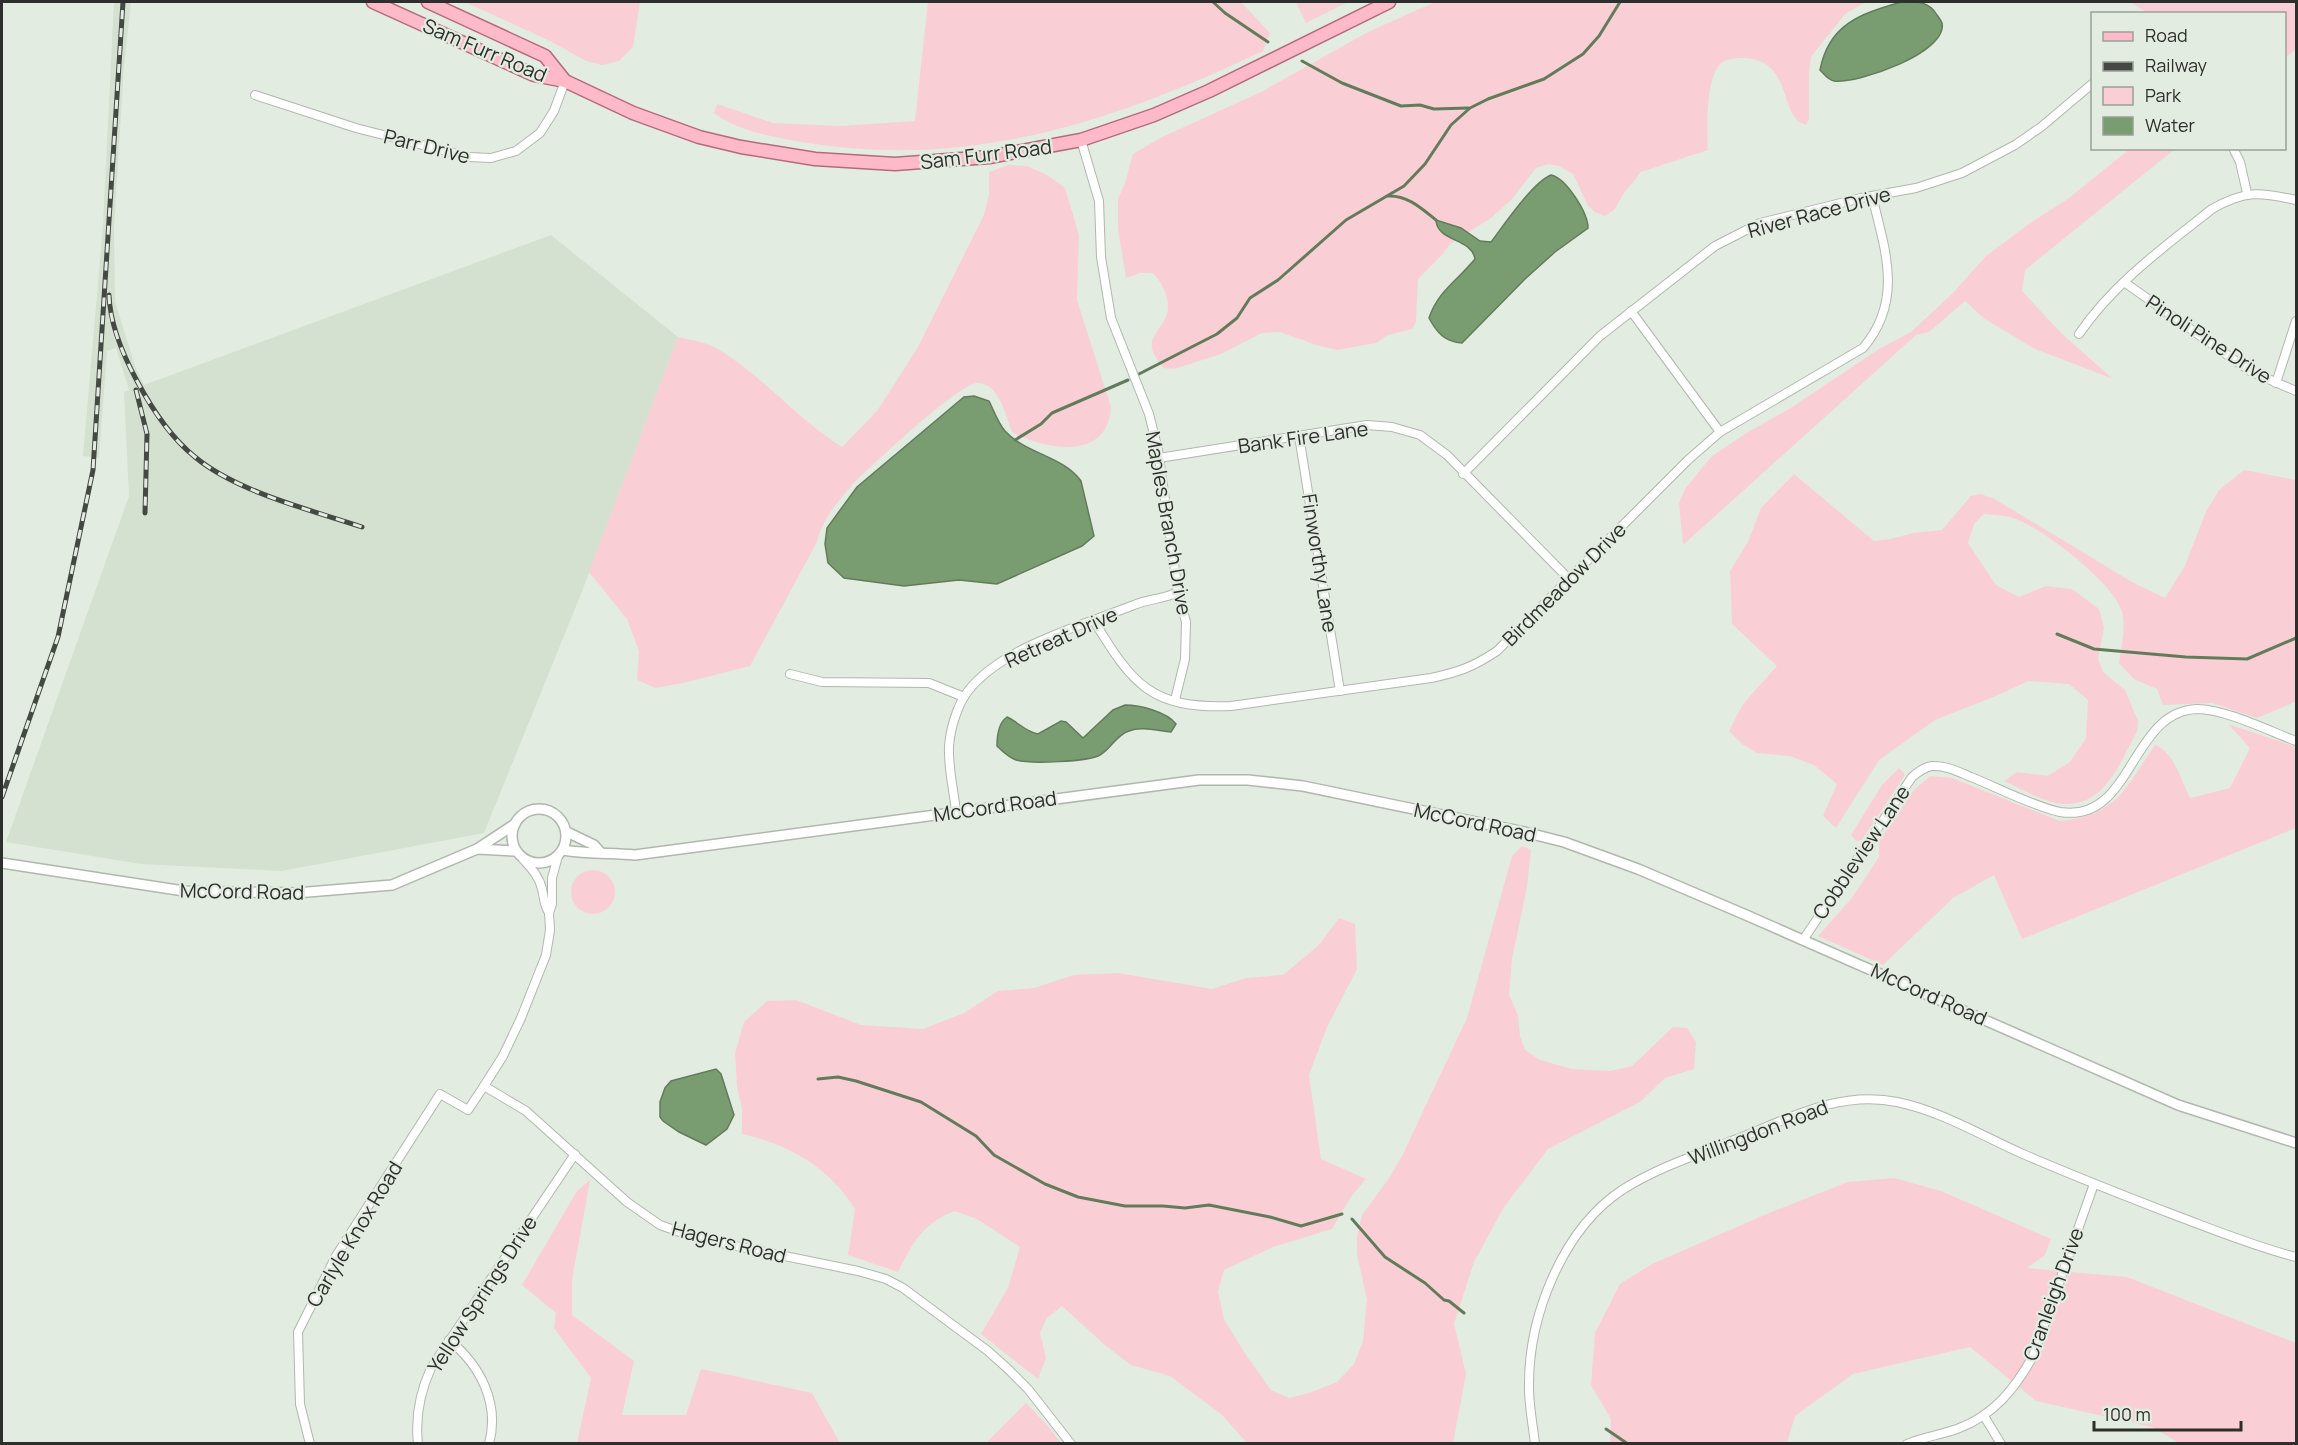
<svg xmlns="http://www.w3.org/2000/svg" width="2298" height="1445" viewBox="0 0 2298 1445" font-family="Manrope,sans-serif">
  <rect width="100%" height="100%" fill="#e3ece1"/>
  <path fill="#d4e1d1" d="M 114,2 L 131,2 L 124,66 L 114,228 L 115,301 L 135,366 L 144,385 L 551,235 L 678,337 L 581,594 L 484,833 L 282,871 L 141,864 L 6,842 L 129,496 L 124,392 L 129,390 L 116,348 L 107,351 L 99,458 L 83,456 L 103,225 Z"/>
  <g fill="#f9cfd5">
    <path d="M 465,2 L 640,2 L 633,47 L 619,61 L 602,65 L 586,61 L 552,42 Z"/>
    <path d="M 928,2 L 1241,2 L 1270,33 L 1263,51 C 1116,121 973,169 808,143 C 778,138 739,132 714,113 L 717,104 L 773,123 L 840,126 L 915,121 Z"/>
    <path d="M 1296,2 L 1348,2 L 1306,23 Z"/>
    <path d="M 1435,2 L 1866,2 L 1845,14 L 1811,57 L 1809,73 L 1809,119 L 1806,125 C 1778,118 1794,62 1746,58 C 1738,58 1729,58 1723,62 C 1705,73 1707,130 1708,150 L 1641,172 L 1624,193 L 1614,210 L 1605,216 L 1595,212 L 1588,206 L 1573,174 L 1559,166 L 1548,164 L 1536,168 L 1512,199 L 1491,218 L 1450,244 L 1441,256 L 1418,279 L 1416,322 L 1412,329 L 1388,335 L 1376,343 L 1337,350 L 1316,345 L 1280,332 L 1262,333 L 1221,354 L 1174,369 L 1163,368 C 1158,361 1150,351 1152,342 C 1154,334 1162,325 1166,317 C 1172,302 1163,283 1153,273 L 1140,273 L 1126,278 L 1118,229 L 1118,199 L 1125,183 L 1133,154 L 1160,138 L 1261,92 L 1368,32 Z"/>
    <path d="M 2130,2 L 2296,2 L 2296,49 L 2285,58 L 2284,14 L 2147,13 Z"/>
    <path d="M 2131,148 L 2175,149 L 2025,270 L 2022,291 L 2061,333 L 2113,379 L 2033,348 L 1985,319 L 1965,301 L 1929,332 L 1916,335 L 1683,545 L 1679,503 L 1685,489 L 1711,457 L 1745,434 L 1789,409 L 1879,349 L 1911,332 L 1953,293 L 1986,256 L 2029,224 L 2069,198 Z"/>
    <path d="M 1009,165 L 1027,166 L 1047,175 L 1065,188 L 1079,235 L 1077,300 L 1111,407 C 1108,462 1045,450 1012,432 C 1006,416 999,382 977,383 C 958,384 870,467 853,484 C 839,500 821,521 817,542 L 750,666 L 683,683 L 655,688 L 637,680 L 639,651 L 627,619 L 589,572 L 678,337 C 690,340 707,342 718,349 C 763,376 797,419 842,447 L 877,411 L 917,349 L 984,215 L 989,195 L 989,172 Z"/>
    <path d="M 2244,470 L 2296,480 L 2296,704 L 2295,702 L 2257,718 L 2212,703 L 2163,705 L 2157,689 L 2134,679 L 2119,663 C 2121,648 2126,628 2122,612 C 2114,583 2044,530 2016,519 C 2007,515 1995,515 1984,514 L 1974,524 L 1968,543 L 1996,585 L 2019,597 L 2046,586 L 2072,589 L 2099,609 L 2104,628 L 2098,659 L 2103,672 L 2125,690 L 2138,721 L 2137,732 C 2118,765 2104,811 2056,803 C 2039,800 2020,788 2004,781 L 2017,772 L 2048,776 L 2070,762 L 2086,738 L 2088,700 L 2069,684 L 2028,681 L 1996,696 L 1935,720 L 1879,760 L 1836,828 L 1823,816 L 1837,784 L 1814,765 L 1790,756 L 1757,753 L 1742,744 L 1729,731 L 1743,704 L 1777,666 L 1732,624 L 1730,571 L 1748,542 L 1761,508 L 1794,474 L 1874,541 L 1890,539 L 1913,533 L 1942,530 L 1971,496 L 1980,494 L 1993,498 L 2132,582 L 2165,598 L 2184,568 L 2206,512 L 2219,490 Z"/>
    <path d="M 2228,724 L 2296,747 L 2296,828 L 2022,939 L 1994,875 L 1953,898 L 1883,965 L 1818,936 L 1851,899 L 1879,857 L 1879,841 L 1914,790 L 1930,776 L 1952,778 L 2060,821 C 2117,816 2126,787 2155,745 C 2174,752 2181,780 2190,798 L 2230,788 L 2250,748 Z"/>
    <path d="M 1899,768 L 1905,775 L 1862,840 L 1856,841 L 1851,835 L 1882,785 Z"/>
    <path d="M 1522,846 L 1531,850 L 1527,887 L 1512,959 L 1509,995 L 1518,1015 L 1520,1036 L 1525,1050 L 1540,1060 L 1572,1069 L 1610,1071 L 1632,1066 L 1673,1027 L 1687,1028 L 1696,1042 L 1694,1069 L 1665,1078 L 1640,1102 L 1548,1149 L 1504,1207 L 1474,1262 L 1454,1324 L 1466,1374 L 1453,1443 L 1247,1443 L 1222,1415 L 1170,1376 L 1131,1365 L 1106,1346 L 1062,1306 L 1047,1318 L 1040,1333 L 1046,1358 L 1038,1379 L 981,1334 L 1008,1288 L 1020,1247 L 977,1219 L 955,1211 C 923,1223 913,1242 898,1272 L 848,1255 L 855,1209 C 830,1168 788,1144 742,1134 L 742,1109 L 737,1086 L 735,1053 L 744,1022 L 767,1001 L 796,1000 L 861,1025 L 923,1029 L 964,1013 L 998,991 L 1034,988 L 1074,975 L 1118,973 L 1212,989 L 1246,978 L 1283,975 L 1319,945 L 1339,918 L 1355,924 L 1357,969 L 1327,1027 L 1309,1075 L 1321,1159 L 1366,1179 L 1350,1198 L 1332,1229 L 1273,1247 L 1224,1270 L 1218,1291 L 1224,1320 L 1248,1358 L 1271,1390 L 1289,1398 L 1309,1393 L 1337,1382 L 1354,1364 L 1363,1341 L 1367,1300 L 1357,1254 L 1357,1237 L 1362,1215 L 1390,1177 L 1403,1154 L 1467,1018 L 1512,856 Z"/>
    <circle cx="593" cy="892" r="22"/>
    <path d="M 1894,1178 L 1941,1191 L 2051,1239 L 2045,1255 L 2027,1268 L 2127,1277 L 2296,1343 L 2296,1443 L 2179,1443 L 2152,1427 L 2036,1401 L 1970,1347 L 1853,1374 L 1795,1416 L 1787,1443 L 1610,1443 L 1611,1419 L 1591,1385 L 1595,1333 L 1620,1284 L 1652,1264 L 1769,1213 L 1848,1182 Z"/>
    <path d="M 590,1180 L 572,1280 L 572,1315 L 634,1361 L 622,1415 L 686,1415 L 701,1369 L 812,1393 L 840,1443 L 577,1443 L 591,1378 L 554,1328 L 556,1313 L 522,1285 L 577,1191 Z"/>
    <path d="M 1026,1403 L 1048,1426 L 1061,1443 L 986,1443 Z"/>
  </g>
  <g fill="#799d70" stroke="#627c5b" stroke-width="1.5">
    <path d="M 1901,2 C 1916,1 1929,1 1937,15 C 1939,18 1941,20 1942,23 C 1948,53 1857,84 1834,81 C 1828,80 1824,74 1820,70 C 1829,23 1861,14 1901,2 Z"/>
    <path d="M 1551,175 C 1566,178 1588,213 1588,228 L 1555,252 L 1525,279 L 1462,343 C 1445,342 1437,333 1429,318 C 1438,291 1457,281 1475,259 C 1472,238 1437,242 1436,220 L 1461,228 L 1480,241 L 1491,242 C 1504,225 1533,182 1551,175 Z"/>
    <path d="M 974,396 L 989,401 C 994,411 998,423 1005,431 C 1026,454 1063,456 1081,481 L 1094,536 L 1082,546 L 997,584 L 959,580 L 904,586 L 844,578 L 828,563 L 825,544 L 827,528 L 857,487 L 964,397 Z"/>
    <path d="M 1125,705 C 1140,705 1167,712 1176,724 L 1171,732 C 1158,731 1141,726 1129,731 C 1116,735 1111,749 1100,755 C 1088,762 1030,764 1016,760 C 1008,757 1003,752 997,746 C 997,737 998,723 1007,717 C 1018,722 1026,732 1038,734 L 1061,721 L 1066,722 L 1083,738 L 1113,710 Z"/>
    <path d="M 716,1069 L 721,1074 L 734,1115 L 727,1129 L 706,1145 L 679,1132 L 663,1121 L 660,1117 L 660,1102 L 665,1088 L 671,1081 Z"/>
  </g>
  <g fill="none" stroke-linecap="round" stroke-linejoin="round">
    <g stroke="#627c5b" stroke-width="3">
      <path d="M 1213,2 L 1225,13 L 1268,42"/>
      <path d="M 1302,61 L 1342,83 L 1401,106 L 1420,105 L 1434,109 L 1468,108"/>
      <path d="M 1388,196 C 1407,195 1421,208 1436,220"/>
      <path d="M 1139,374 L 1217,334 L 1237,318 L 1250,298 L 1278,280 L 1346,220 L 1404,186 L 1425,164 L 1451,125 L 1470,108 L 1488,99 L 1544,79 L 1583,54 L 1599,36 L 1620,2"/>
      <path d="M 1015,440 L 1041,424 L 1052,413 L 1128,380"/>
      <path d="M 2057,634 L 2094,649 L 2186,657 L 2247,659 L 2296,638"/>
      <path d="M 818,1079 L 838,1077 L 856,1081 L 921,1102 L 976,1136 L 994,1155 L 1045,1184 L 1078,1197 L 1125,1206 L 1163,1206 L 1185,1208 L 1209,1205 L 1270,1217 L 1301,1226 L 1342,1214"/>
      <path d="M 1352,1219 L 1385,1257 L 1425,1283 L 1444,1300 L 1449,1301 L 1464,1313"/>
      <path d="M 1606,1429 L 1628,1444"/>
    </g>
    <g stroke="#b0b8ae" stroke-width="10">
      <g id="minor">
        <path d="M 255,95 L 356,128 L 469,157 L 491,158 L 516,151 L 540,133 L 554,111 L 565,81"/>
        <path d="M 1081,140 L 1099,201 L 1101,257 L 1111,318 L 1149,414 L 1158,450 L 1178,592 L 1186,622 L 1185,659 L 1175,700"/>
        <path d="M 2233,148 L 2240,162 L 2247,193"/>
        <path d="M 2124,282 L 2250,371 L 2296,391"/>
        <path d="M 1631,311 L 1720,432"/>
        <path d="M 2079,334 C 2114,283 2164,247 2212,209 C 2245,190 2260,192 2296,200"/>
        <path d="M 2276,383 L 2296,321"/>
        <path d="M 1299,436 L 1340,691"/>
        <path d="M 1159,458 L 1367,425 L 1392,427 L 1420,435 L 1447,455 L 1569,579"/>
        <path d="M 1463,474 L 1600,336 L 1715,246 L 1760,223 L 1861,198 L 1916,188 L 1962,173 L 2015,145 L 2041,127 L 2092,84"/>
        <path d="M 1094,621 C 1133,685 1151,709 1231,706 L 1431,678 C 1459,672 1473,667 1497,651 L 1688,460 L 1720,432 L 1863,348 C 1904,300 1885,250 1872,196"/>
        <path d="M 790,674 L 822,682 L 929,683 L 964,697"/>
        <path d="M 956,812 C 954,791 948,768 949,747 C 950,730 957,705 968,691 C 1002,647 1083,625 1134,605 C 1148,599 1164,599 1178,592"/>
        <path d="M 558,856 L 552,878 L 552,904 L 549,913 L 550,930 L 546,955 L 521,1018 L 503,1056 L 484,1086 L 526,1111 L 627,1202 L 660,1225 L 697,1238 L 858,1271 L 886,1279 L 903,1288 L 988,1351 L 1008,1369 L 1028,1389 L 1071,1444"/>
        <path d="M 523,859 C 531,868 539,876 542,889 C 544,898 544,905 549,913"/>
        <path d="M 1803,940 L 1912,777 C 1918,772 1924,767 1932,766 C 1945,765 1959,772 1971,777 C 1996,787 2035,807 2060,812 C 2133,824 2130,711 2197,709 C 2225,709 2269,731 2296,741"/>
        <path d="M 449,1340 C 480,1365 500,1403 489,1444"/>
        <path d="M 1984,1416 L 2001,1444"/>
        <path d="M 310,1444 L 300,1404 L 298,1332 L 336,1256 L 440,1094 L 468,1110 L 484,1086"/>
        <path d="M 418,1444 C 415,1417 420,1392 431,1368 L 575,1154"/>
        <path d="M 1535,1444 C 1533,1425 1529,1407 1529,1388 C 1528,1317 1562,1230 1622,1190 C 1660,1166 1705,1152 1747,1135 C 1795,1115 1843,1091 1897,1102 C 1941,1111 1982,1136 2023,1154 C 2074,1176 2125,1196 2177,1216 C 2217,1231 2256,1247 2296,1257"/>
        <path d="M 1907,1444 C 1923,1437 1940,1435 1957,1429 C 1993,1416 2015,1389 2033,1356 L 2094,1184"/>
      </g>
    </g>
    <g stroke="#b0b8ae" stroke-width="12">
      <g id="tertiary">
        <circle cx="539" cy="836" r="27"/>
        <path d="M 567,832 L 594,845 L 601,853"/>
        <path d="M 477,849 L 515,851"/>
        <path d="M 563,850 C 587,854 610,853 635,855 L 1199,780 L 1248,780 L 1303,786 L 1520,831 L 1564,842 L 1638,869 L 1746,915 L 2178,1105 L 2296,1143"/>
        <path d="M 2,863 L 184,891 L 296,893 L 392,885 L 477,849 L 515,824"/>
      </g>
    </g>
    <g stroke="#b46b79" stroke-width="15">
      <g id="primary">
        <path d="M 373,2 L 534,75 L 565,81 L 633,113 L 699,137 L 741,147 L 815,159 L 895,164 L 989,157 L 1081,140 L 1154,115 L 1209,91 L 1389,2"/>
        <path d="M 428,2 L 545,56 L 565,81"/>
      </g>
    </g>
    <use href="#minor" stroke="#fff" stroke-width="8"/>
    <use href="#tertiary" stroke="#fff" stroke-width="9"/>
    <use href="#primary" stroke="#febac8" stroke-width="12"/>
    <g stroke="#454944" stroke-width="5">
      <g id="rail">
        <path d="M 109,295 C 110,325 123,355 137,381 C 152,409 170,437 195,457 C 237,492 311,510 362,527"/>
        <path d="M 136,390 L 147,434 L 145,513"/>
        <path d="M 2,797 L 58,637 L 93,470 L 123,2"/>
      </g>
    </g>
    <use href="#rail" stroke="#e3ece1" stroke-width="3" stroke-dasharray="9" stroke-linecap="butt"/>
  </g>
  <g text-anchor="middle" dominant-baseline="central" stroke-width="4.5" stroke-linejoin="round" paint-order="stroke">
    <g font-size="20" fill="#2c2f2b" stroke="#e3ece1">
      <text transform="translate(485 50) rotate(23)">Sam Furr Road</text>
      <text transform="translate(427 146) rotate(14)">Parr Drive</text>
      <text transform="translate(986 154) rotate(-7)">Sam Furr Road</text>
      <text transform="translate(1819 212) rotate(-15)">River Race Drive</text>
      <text transform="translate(2209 339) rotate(33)">Pinoli Pine Drive</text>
      <text transform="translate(1303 437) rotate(-8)">Bank Fire Lane</text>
      <text transform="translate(1169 523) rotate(80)">Maples Branch Drive</text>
      <text transform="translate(1320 563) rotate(81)">Finworthy Lane</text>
      <text transform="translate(1564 584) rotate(-45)">Birdmeadow Drive</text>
      <text transform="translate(1061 637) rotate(-24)">Retreat Drive</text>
      <text transform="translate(995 806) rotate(-8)">McCord Road</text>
      <text transform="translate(1475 822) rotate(12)">McCord Road</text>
      <text transform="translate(1861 852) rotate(-56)">Cobbleview Lane</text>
      <text transform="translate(242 891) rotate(1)">McCord Road</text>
      <text transform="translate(1929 994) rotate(24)">McCord Road</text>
      <text transform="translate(1758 1132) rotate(-21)">Willingdon Road</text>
      <text transform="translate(354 1234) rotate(-59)">Carlyle Knox Road</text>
      <text transform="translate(729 1242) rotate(14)">Hagers Road</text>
      <text transform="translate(482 1294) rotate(-57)">Yellow Springs Drive</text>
      <text transform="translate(2053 1294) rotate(-70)">Cranleigh Drive</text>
    </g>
  </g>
  <rect width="2298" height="1445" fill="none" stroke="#2c2f2b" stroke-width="6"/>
  <rect x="2091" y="12" width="195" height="138" fill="#e3ece1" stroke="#9aa098" stroke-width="1.5"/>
  <rect x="2103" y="32" width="30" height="9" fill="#febac8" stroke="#9aa098" stroke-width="1.5"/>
  <text x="2145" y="42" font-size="18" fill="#2c2f2b">Road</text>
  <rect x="2103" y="62" width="30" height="9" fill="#454944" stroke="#9aa098" stroke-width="1.5"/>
  <text x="2145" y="72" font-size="18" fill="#2c2f2b">Railway</text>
  <rect x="2103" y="87" width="30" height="18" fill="#f9cfd5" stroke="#9aa098" stroke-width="1.5"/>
  <text x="2145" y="102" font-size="18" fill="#2c2f2b">Park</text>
  <rect x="2103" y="117" width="30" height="18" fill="#799d70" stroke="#9aa098" stroke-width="1.5"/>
  <text x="2145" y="132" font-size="18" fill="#2c2f2b">Water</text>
  <path d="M2094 1421v9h147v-9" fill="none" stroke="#2c2f2b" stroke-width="3"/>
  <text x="2103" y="1421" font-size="18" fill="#2c2f2b" stroke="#e3ece1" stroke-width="4.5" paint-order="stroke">100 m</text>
</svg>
